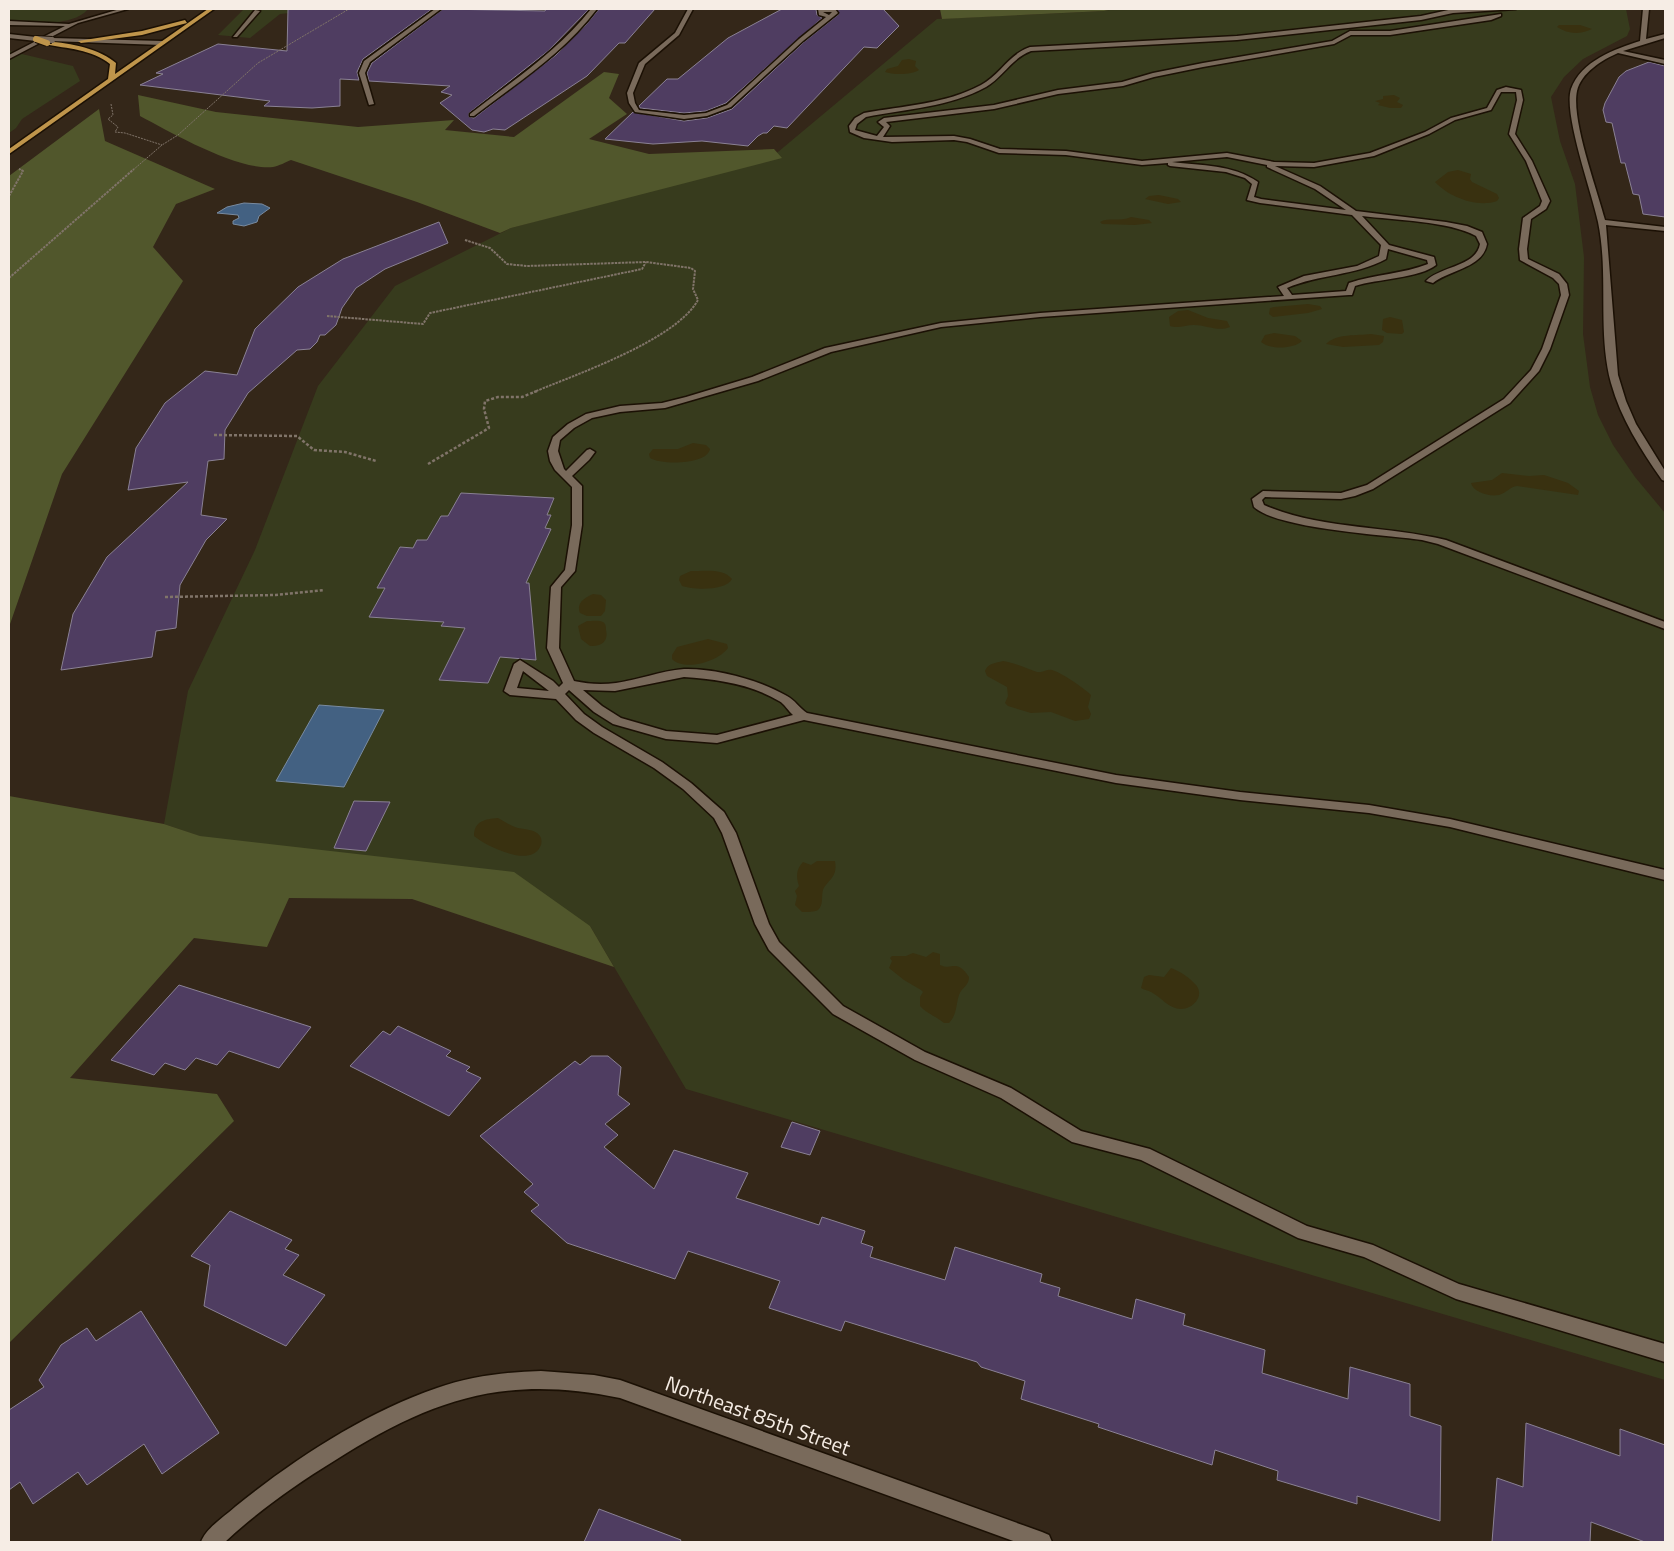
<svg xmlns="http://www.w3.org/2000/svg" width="1674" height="1551" viewBox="0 0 1674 1551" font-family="'Titillium Web',sans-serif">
  <rect width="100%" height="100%" fill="#342719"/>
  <g fill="#373b1d">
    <path d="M 9,9 L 88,9 C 74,27 30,23 9,22 Z"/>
    <path d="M 244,9 L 313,9 L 309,11 L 280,14 L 250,38 L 218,35 Z"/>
    <path d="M 1113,9 L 1626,9 L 1630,29 L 1627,36 L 1583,59 L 1564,77 L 1551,97 L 1560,141 L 1575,184 L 1584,257 L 1583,334 L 1590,387 L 1598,415 L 1613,445 L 1635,477 L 1665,513 L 1665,1380 L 686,1089 L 590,926 L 199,836 L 164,824 L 188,691 L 255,550 L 318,386 L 395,286 L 511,228 L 772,157 L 937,19 L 1104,11 Z"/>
    <path d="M 9,51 L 73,66 L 80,81 L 22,119 L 16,128 L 9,133 Z"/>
  </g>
  <g fill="#51572c">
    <path d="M 940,9 L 1113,9 L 1104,11 L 942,19 Z"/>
    <path d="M 604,72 L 619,74 L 609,98 L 627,114 L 589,139 L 649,154 L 774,149 L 782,158 L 511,228 L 500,233 L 417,202 L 291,160 C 286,162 279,166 273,167 C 238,171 172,133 140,116 L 138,95 L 216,112 L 358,127 L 454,120 L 445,130 L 514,137 Z"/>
    <path d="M 99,109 L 105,141 L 215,189 L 176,204 L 153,247 L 183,281 L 62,474 L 9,627 L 9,176 Z"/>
    <path d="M 9,796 L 164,824 L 200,836 L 514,872 L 590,926 L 614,967 L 412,899 L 289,898 L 267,947 L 194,938 L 70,1078 L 217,1094 L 234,1121 L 9,1343 Z"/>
  </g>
  <g fill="#393110">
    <path d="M 1559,25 L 1580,25 L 1592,29 C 1579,35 1568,34 1557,27 Z"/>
    <path d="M 909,59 L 916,61 L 915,66 L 919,70 C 912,75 893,75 885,72 L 887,69 L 898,66 L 902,60 Z"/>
    <path d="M 1394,95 L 1400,98 L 1397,102 L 1403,105 L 1401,108 L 1390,108 L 1378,105 L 1380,103 L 1375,101 L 1383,99 L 1383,96 Z"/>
    <path d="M 1458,170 L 1471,174 L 1470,179 L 1472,182 L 1497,194 L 1499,198 L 1497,201 C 1477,208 1449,197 1435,182 L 1448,172 Z"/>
    <path d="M 1159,195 L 1178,199 L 1181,202 L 1168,204 L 1145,199 L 1149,196 Z"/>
    <path d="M 1131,217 L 1149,220 L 1152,223 L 1135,225 L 1102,224 L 1100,222 C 1108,217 1120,222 1131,217 Z"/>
    <path d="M 1308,304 L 1320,306 L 1322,309 L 1308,313 L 1273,317 L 1269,314 L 1270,308 L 1274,307 Z"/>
    <path d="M 1188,310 L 1208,318 L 1227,321 L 1230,327 C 1218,332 1206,325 1194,325 C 1185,325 1179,329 1170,326 L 1169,317 L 1178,311 Z"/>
    <path d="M 1390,317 L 1402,320 L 1404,332 L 1402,334 L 1387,333 L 1382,330 L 1383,319 Z"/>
    <path d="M 1274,333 L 1295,336 L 1302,341 C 1294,349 1270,350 1261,342 L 1265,335 Z"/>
    <path d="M 1371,334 L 1384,336 L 1383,342 L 1379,345 L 1343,347 L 1326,344 C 1337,333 1357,336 1371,334 Z"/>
    <path d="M 693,443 L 706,445 L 710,449 C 707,465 661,465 650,458 L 649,454 L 653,449 L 678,449 Z"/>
    <path d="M 1502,473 L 1529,476 L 1544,475 L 1568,483 L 1579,491 L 1578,495 L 1517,486 C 1510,487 1506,493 1499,495 C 1489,497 1473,492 1471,483 L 1492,480 Z"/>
    <path d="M 691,571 C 704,571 724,568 732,579 C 726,591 694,590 682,586 L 679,580 L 680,576 Z"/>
    <path d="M 593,594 L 601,595 L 606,600 L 605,611 L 601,616 L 587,616 L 580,613 C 576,603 584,598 593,594 Z"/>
    <path d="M 587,621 C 591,621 600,620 603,622 C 606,624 606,627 606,630 C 609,641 601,647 590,646 L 581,639 L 578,626 Z"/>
    <path d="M 708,639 L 727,644 L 728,648 C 719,661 685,672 672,659 L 672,655 L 677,647 Z"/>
    <path d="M 1003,661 C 1016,663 1025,668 1037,672 C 1043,673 1046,669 1052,670 C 1059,671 1087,690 1091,695 L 1088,707 L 1091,714 L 1089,719 L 1075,721 L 1051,712 L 1031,713 L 1008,706 L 1005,703 L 1008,696 L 1007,687 L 987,676 L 985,671 C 988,663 996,663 1003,661 Z"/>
    <path d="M 498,818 C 504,821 509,825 515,827 C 522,830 535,828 540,836 C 542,839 542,844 540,847 C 530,868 486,846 474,836 C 474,821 485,819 498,818 Z"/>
    <path d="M 817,861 L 835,861 C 838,878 828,879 823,890 C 821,896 824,905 818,910 C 814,912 807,912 802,912 L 795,905 L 797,896 L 795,891 L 799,886 C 796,877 796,869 803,862 L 811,865 Z"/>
    <path d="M 933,952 L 940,954 L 940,965 C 953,971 956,958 969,977 C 969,986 962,987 959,995 C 956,1004 957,1015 949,1023 L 944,1023 C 936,1016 927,1014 920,1006 L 920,997 L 923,992 L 921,990 L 904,980 L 889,968 L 892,961 L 890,958 L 892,956 L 906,956 L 913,953 L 926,957 Z"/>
    <path d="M 1171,968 C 1181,972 1189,977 1196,985 C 1205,996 1193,1009 1181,1009 C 1169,1009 1161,997 1151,992 C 1147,990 1144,990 1141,988 L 1144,977 L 1149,975 L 1164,977 Z"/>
  </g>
  <g fill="#436182" stroke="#798ba0">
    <path d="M 244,203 L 262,204 L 270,208 L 259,216 L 257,222 L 244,226 L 233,224 L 233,221 L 239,218 L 238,215 L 217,213 L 227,207 Z"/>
    <path d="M 319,705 L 384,710 L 344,787 L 276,781 Z"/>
  </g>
  <g fill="#4f3d61" stroke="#8a8194">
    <path d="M 288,9 L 432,9 L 363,59 L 357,72 L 359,80 L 340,79 L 340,106 L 312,108 L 264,106 L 270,101 L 140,85 L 163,74 L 156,73 L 218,44 L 287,51 Z"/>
    <path d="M 443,9 L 545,11 L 546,9 L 589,9 L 548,51 L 469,113 L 469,117 L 474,118 L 556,55 L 585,26 L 599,9 L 655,9 L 625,43 L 619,43 L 587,76 L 505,130 L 493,129 L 484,132 L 472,130 L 440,103 L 452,95 L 441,92 L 450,86 L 369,81 L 367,73 L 372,63 Z"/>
    <path d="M 782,9 L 816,9 L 817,15 L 822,18 L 726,103 L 706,111 L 684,113 L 640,108 L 639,106 L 667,79 L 678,79 L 728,38 Z"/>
    <path d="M 837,9 L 883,9 L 899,26 L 877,48 L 864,47 L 787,128 L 774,126 L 767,133 L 763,133 L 758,136 L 748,146 L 702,141 L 653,144 L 605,139 L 633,112 L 684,121 L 707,118 L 732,109 L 804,42 L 839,14 Z"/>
    <path d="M 1649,62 L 1665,66 L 1665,217 L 1643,214 L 1639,195 L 1633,194 L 1625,163 L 1621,163 L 1612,123 L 1606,122 L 1603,110 L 1605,103 L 1619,77 L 1626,71 Z"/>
    <path d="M 439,222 L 448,243 L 385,269 L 356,288 L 342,308 L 336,325 L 325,335 L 320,335 L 317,342 L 310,349 L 297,350 L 248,393 L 225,430 L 224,459 L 208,461 L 201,515 L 227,519 L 206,540 L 180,585 L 176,628 L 156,631 L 152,657 L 61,670 L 73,614 L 107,557 L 188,482 L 128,490 L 136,448 L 165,403 L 205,371 L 237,375 L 255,329 L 298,287 L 343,259 Z"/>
    <path d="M 461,493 L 554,498 L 547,515 L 551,515 L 545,528 L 551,529 L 526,583 L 529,583 L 536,660 L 500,657 L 488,683 L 439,680 L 465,628 L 441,626 L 444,622 L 369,617 L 385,588 L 377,588 L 400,547 L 413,548 L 417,540 L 427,540 L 441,516 L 448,516 Z"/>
    <path d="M 354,801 L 390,802 L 366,851 L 334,848 Z"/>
    <path d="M 179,985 L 311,1027 L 279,1068 L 229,1051 L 217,1065 L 196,1058 L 185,1070 L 165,1063 L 154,1075 L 111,1060 Z"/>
    <path d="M 398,1026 L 451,1051 L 446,1056 L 470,1067 L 466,1071 L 481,1078 L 449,1116 L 350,1066 L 383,1031 L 390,1035 Z"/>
    <path d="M 591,1056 L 608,1056 L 621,1067 L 618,1095 L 630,1104 L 605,1124 L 618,1135 L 604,1147 L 654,1189 L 674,1150 L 748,1173 L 736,1198 L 819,1225 L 822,1217 L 865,1231 L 861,1243 L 873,1247 L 870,1257 L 945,1280 L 955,1247 L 1042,1274 L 1040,1282 L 1060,1288 L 1058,1296 L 1132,1319 L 1136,1299 L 1185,1314 L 1183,1325 L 1265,1350 L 1262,1373 L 1348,1399 L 1350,1367 L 1410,1384 L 1410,1416 L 1441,1426 L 1440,1521 L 1357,1496 L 1357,1504 L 1277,1480 L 1278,1471 L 1215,1450 L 1212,1465 L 1098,1427 L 1099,1424 L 1021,1399 L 1025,1381 L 981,1367 L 977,1362 L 845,1321 L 841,1331 L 769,1308 L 780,1281 L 688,1251 L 675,1279 L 567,1243 L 531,1211 L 539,1205 L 524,1192 L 533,1184 L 480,1136 L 575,1061 L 580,1065 Z"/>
    <path d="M 792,1122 L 820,1131 L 810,1155 L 781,1147 Z"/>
    <path d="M 230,1211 L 292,1240 L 285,1249 L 299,1255 L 283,1275 L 325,1295 L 286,1346 L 204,1306 L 210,1265 L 191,1256 Z"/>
    <path d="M 141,1311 L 219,1433 L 162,1474 L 144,1444 L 87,1485 L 78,1472 L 33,1504 L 20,1482 L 9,1490 L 9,1410 L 44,1387 L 39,1380 L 61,1345 L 87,1328 L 96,1341 Z"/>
    <path d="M 1526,1423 L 1620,1456 L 1620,1429 L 1665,1445 L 1665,1542 L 1645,1542 L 1591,1522 L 1590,1542 L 1492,1542 L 1497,1478 L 1523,1487 Z"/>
    <path d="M 599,1509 L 681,1540 L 680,1542 L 584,1542 Z"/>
  </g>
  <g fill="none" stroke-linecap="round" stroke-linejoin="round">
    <g stroke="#1b1004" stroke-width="3">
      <g id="minor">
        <path d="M 120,9 L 128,9 L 78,23 L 9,59 L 9,55 L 36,41 L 9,38 L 9,34 L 36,37 L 39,39 L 65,26 L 9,25 L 9,21 L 69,24 Z"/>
        <path d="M 435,9 L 441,9 L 370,62 L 365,73 L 374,104 L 369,105 L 359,73 L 364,61 Z"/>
        <path d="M 591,9 L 597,9 C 564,53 517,83 474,116 L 470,116 L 470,114 C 512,81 558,51 591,9 Z"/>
        <path d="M 688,9 L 693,9 L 679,35 L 645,64 L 633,93 L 635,103 L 639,110 L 684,115 L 706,113 L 727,105 L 799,39 L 826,17 L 819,15 L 818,9 L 835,9 L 838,13 L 803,41 L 731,107 L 707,116 L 684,119 L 635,112 L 629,103 L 627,93 L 639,63 L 675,33 ZM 823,12 L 832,12 L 829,15 Z"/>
        <path d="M 1453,9 L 1516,9 L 1453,13 L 1421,20 L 1237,40 L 1031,51 C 1012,58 1003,77 986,87 C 950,107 906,109 866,117 L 857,124 L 855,130 L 877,136 L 884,127 L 878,122 L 884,118 L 994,105 L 1058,90 L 1122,82 L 1153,73 L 1203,63 L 1332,41 L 1350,31 L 1390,31 L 1501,14 L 1501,16 L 1491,20 L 1390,35 L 1351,35 L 1334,44 L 1203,67 L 1154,77 L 1123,86 L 1058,94 L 994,109 L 886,122 L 890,126 L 883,137 L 954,136 L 970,139 L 1000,149 L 1066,151 L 1142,161 L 1227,153 L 1274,162 L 1314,163 L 1370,153 L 1425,132 L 1451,118 L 1487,108 L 1497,90 L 1506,87 L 1521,90 L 1523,100 L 1515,134 L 1532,161 L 1550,201 L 1546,209 L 1531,219 L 1527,249 L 1528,259 L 1559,274 L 1567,284 L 1569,295 L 1550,349 L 1539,371 L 1510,403 L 1373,489 L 1355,496 L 1341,499 L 1265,497 L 1262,500 L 1264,505 C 1322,530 1385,525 1446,540 L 1665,622 L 1665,629 L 1438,544 L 1422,540 C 1387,535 1277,529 1254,507 L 1252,499 L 1263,491 L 1341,493 L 1367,485 L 1504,399 L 1531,370 L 1542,349 L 1561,295 L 1559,284 L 1553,278 L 1520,260 L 1519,249 L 1523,218 L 1540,206 L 1542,201 L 1526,161 L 1509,134 L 1517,100 L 1516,92 L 1501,92 L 1491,110 L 1455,120 L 1429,134 L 1374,156 L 1314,167 L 1275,166 L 1320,186 L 1356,211 L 1446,222 L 1467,226 L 1482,232 L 1487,244 C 1483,268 1449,270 1433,283 L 1426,281 C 1440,266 1476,267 1480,244 L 1476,236 C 1449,221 1394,220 1362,216 L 1389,245 L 1434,257 L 1436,265 C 1420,278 1377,279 1355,286 L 1352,295 L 1349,295 L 1040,317 L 941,327 L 831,352 L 758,381 L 665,408 L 620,412 L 592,418 L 574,428 L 560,440 L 558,451 L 564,469 L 566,471 L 587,450 L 590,449 L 595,452 L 589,460 L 572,476 L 582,486 L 582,525 L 575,571 L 561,587 L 559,648 L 574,681 C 588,684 601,685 616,683 C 638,680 660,671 684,669 C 715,668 760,680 787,696 C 795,700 799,708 807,713 L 1116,775 L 1240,792 L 1369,805 L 1450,819 L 1665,870 L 1665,880 L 1450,827 L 1369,813 L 1240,800 L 1116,783 L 804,720 L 717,743 L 666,739 L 613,724 L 594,712 L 569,690 L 565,694 L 584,714 L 602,727 L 662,762 L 691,783 L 724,812 L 736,833 L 769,924 L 779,942 L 843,1006 L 925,1052 L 1011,1088 L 1081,1131 L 1150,1149 L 1307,1226 L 1373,1245 L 1459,1284 L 1665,1344 L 1665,1362 L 1456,1299 L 1364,1257 L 1298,1238 L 1141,1160 L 1072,1142 L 1001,1098 L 915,1060 L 833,1014 L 769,950 L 755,924 L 722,833 L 714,818 L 683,789 L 654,768 L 594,733 L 576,720 L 556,699 L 510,695 L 504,691 L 514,664 L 520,660 L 553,681 L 559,687 L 563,683 L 547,648 L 551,587 L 565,570 L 572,525 L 572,487 L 555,470 L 550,461 L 548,451 L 553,437 L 568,424 L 586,414 L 620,406 L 662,403 L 686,397 L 752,377 L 825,348 L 941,323 L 1040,313 L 1284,296 L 1278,287 L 1304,276 L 1357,266 L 1379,256 L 1381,245 L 1352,215 L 1260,203 L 1247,200 L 1252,184 L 1245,178 L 1226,172 L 1170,166 L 1168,165 L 1168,163 L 1142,165 L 1066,155 L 999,153 L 967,142 L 954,140 L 892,142 L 864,138 L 850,132 L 849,126 L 855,118 L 864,113 C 903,106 946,104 981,85 C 1000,75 1009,54 1030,47 L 1237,36 L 1421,16 ZM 1227,157 L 1267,165 L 1267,167 L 1315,189 L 1346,210 L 1261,199 L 1254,197 L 1258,182 C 1232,164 1202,166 1172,162 ZM 1388,249 L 1427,260 L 1428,264 C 1403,274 1375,274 1349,283 L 1346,291 L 1292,295 L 1287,288 C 1319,274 1355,276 1386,259 ZM 523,671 L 549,691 L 517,688 ZM 684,677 C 716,679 751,684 779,701 C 785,704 788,711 793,715 L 717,735 L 666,731 L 621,718 L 602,706 L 583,690 L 615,691 Z"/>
        <path d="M 1643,9 L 1649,9 L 1646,39 L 1665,34 L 1665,38 L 1623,51 L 1665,60 L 1665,64 L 1618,53 C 1602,60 1581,73 1577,91 C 1571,120 1597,189 1605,220 L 1665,227 L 1665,231 L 1606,225 L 1618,375 L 1626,401 L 1636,424 L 1665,471 L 1665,481 L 1662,480 C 1641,450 1621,419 1611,383 C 1597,331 1609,275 1598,222 C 1592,193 1563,114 1571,89 C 1581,61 1615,49 1640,41 Z"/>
        <path d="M 255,10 L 260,11 L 237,37 L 233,37 Z"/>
        <path d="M 52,38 L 162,41 L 165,43 L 162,45 L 50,41 Z"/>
        <path d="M 541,1371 L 594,1375 L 620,1380 L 1042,1532 L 1049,1535 L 1052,1542 L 1016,1542 L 620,1398 C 505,1374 431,1399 334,1461 C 295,1485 258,1511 225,1542 L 201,1542 C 206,1528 224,1517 235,1507 C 293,1460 366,1412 437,1388 C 471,1376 506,1372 541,1371 Z"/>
      </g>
    </g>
    <g stroke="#1b1004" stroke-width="3">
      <g id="major">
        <path d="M 208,9 L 214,9 L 9,154 L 9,149 L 108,79 L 110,64 C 91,49 68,49 45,44 L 45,42 C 65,41 101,49 116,63 L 115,74 Z"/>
        <path d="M 185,20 L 187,23 L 142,35 L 81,43 L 78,41 L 142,31 Z"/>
      </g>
    </g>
    <g stroke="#807469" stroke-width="1" stroke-dasharray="2 1" stroke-linecap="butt">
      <path d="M 111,104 L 113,115 L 108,119 L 118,127 L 115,132 L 125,133 L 162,145"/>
      <path d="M 19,169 L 22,170"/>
      <path d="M 133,170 L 162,145 L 178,135 L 258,63 L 349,9"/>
    </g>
    <g stroke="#807469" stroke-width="2" stroke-dasharray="2.5 1" stroke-linecap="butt">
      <path d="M 9,196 L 23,171 L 19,169"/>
      <path d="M 465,240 L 490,248 L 507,264 L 527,266 L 646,262 L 691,268 L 695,271 L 693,289 L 698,300 C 676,340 577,374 534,392"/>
      <path d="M 9,278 L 134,169"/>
      <path d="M 327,316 L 423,324 L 430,313 L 642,269 L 646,262"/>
    </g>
    <g stroke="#807469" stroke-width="2.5" stroke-dasharray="3 2" stroke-linecap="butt">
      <path d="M 214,435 L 297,436 L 314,450 L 345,452 L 376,461"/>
      <path d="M 428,464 L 489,428 L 484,409 L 485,401 L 498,397 L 522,397 L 537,391"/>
      <path d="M 165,597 L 276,595 L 324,590"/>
    </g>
    <use href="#minor" fill="#796a5b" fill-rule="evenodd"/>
    <use href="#major" fill="#bf954b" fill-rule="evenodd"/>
    <g stroke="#1b1004" stroke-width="8" stroke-linecap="butt">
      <path id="minor-bridge" d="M 36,39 L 52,40"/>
    </g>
    <g stroke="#1b1004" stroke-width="8" stroke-linecap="butt">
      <path id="major-bridge" d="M 36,39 L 47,43"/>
    </g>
    <use href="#minor-bridge" stroke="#796a5b" stroke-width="6"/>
    <use href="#major-bridge" stroke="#bf954b" stroke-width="6"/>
  </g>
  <g text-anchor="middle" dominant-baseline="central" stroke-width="4" stroke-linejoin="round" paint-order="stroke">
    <g font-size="21" fill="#f6ede5" stroke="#342719">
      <text transform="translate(758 1415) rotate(20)">Northeast 85th Street</text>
    </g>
  </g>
  <rect width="1674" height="1551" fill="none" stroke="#f6ede5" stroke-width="20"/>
</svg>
